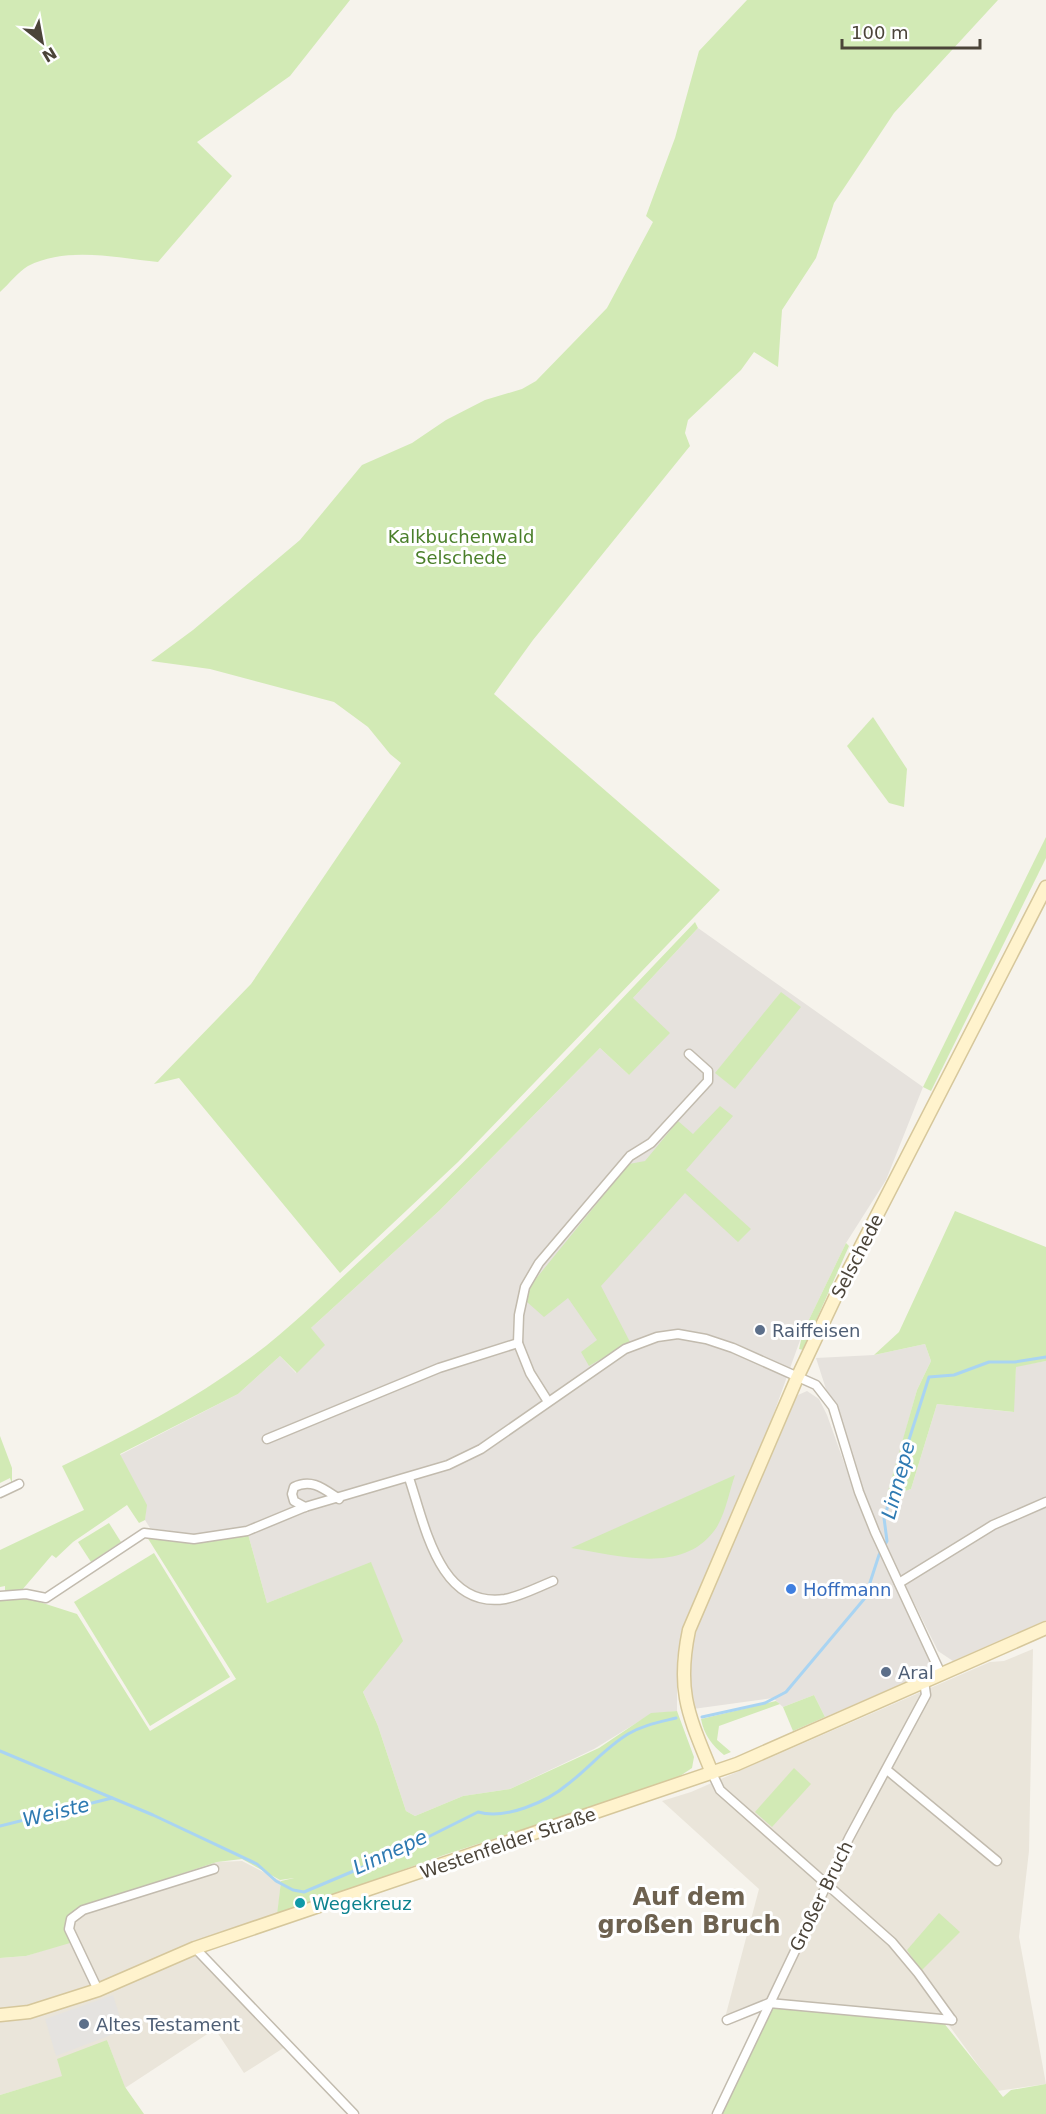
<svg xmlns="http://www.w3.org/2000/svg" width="1046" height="2114" viewBox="0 0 1046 2114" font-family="'DejaVu Sans',sans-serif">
  <rect width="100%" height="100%" fill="#f6f3ec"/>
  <g fill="#eae5da">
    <path d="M 1033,1649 L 1029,1851 L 1019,1937 L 1046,2084 L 997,2091 L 948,2024 L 779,2006 L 728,2021 L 726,2014 L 759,1889 L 662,1801 L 691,1792 L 990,1662 L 1004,1661 Z"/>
    <path d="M 242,1861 L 281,1881 L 277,1921 L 194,1952 L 285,2047 L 244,2073 L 215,2029 L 125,2088 L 107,2040 L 63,2076 L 0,2095 L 0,1958 L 26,1956 L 69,1942 L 64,1928 L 66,1917 L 76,1908 L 217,1862 Z"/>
  </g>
  <g fill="#e6e2dd">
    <path d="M 698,928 L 923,1087 L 886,1180 L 846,1243 L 803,1332 L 765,1438 L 688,1625 L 677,1659 L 677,1711 L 651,1714 L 594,1749 L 510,1789 L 463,1796 L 415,1816 L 406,1811 L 378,1726 L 363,1692 L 402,1641 L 371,1563 L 267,1603 L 248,1534 L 197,1535 L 150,1528 L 145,1520 L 146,1505 L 120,1455 L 238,1394 L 280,1356 L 296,1373 L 311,1328 L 440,1210 L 600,1048 L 629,1075 L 633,998 Z"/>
    <path d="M 925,1344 L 931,1361 L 917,1390 L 887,1497 L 911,1489 L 937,1404 L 1013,1412 L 1016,1366 L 1046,1361 L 1046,1620 L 953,1661 L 938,1651 L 859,1492 L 816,1358 L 874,1355 Z"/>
    <path d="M 807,1391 L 819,1399 L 827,1415 L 866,1524 L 930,1662 L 927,1670 L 918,1677 L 825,1717 L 814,1695 L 783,1707 L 773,1698 L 693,1709 L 689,1675 L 691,1647 L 710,1592 L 781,1426 L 798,1395 Z"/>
  </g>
  <g fill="#d2eab5">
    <path d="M 0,0 L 350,0 L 290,76 L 197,142 L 232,176 L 158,262 C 118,258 67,246 28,266 C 18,272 9,284 0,292 Z"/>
    <path d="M 747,0 L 998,0 L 894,113 L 834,203 L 816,258 L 782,310 L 778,367 L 754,352 L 741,370 L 688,420 L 685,433 L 690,446 L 533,640 L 494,694 L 720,890 L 458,1162 L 340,1273 L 179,1078 L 154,1084 L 251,984 L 401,763 L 390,754 L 368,727 L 334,702 L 210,669 L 151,661 L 193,630 L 300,540 L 362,465 L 412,443 L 446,420 L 485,400 L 522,389 L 536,381 L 607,308 L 653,222 L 646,216 L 675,138 L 699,51 Z"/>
    <path d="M 873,717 L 907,769 L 904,807 L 889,803 L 847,746 Z"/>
    <path d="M 1046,837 L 1046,858 L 931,1091 L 923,1087 Z"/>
    <path d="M 695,922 L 698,928 L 633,998 L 670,1033 L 629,1075 L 600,1048 L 440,1210 L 311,1328 L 325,1345 L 297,1373 L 280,1356 L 238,1394 L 120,1454 L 147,1505 L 145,1520 L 139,1523 L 127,1505 L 73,1542 L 56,1558 L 52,1555 L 22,1590 L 5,1593 L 5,1586 L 0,1587 L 0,1550 L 84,1510 L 62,1466 C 127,1435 192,1401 250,1358 C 290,1329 326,1292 363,1258 C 479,1152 586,1036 695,922 Z"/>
    <path d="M 781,992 L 801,1007 L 735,1089 L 715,1073 Z"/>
    <path d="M 720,1106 L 733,1116 L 686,1170 L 751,1229 L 738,1242 L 685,1193 L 601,1286 L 630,1342 L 589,1366 L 581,1352 L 597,1340 L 568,1298 L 544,1317 L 527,1302 L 530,1286 L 629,1164 L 645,1161 L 678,1121 L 693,1134 Z"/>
    <path d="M 955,1211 L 1046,1247 L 1046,1361 L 1016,1367 L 1014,1412 L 937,1404 L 911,1489 L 886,1498 L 917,1390 L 931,1361 L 925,1344 L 874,1355 L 899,1332 Z"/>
    <path d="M 846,1243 L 849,1246 L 803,1350 L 799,1349 L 803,1332 Z"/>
    <path d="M 0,1436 L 12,1468 L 12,1484 L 10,1478 L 0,1483 Z"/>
    <path d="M 735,1475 C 729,1492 725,1517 714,1531 C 681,1575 617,1555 571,1548 Z"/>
    <path d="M 109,1523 L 121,1542 L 91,1562 L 78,1542 Z"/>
    <path d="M 248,1534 L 267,1603 L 371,1562 L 403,1641 L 363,1692 L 378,1726 L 406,1811 L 415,1816 L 463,1796 L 510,1789 L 599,1748 L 651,1713 L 677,1711 L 694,1757 L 692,1768 L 674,1780 L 444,1855 L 277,1915 L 281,1881 L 294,1878 L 280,1880 L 242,1859 L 217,1862 L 77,1908 C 63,1920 64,1926 70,1943 L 26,1956 L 0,1958 L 0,1600 L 24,1597 L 77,1614 L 150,1731 L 236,1679 L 147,1537 Z"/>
    <path d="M 154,1553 L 230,1677 L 150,1726 L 74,1602 Z"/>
    <path d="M 814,1695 L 825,1717 L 793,1731 L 783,1707 Z"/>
    <path d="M 776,1701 L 780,1704 L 719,1726 L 717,1740 L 731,1752 L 724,1755 C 712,1745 704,1735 701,1719 Z"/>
    <path d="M 794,1768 L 811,1784 L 772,1827 L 755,1812 Z"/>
    <path d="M 939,1913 L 960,1932 L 921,1971 L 907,1950 Z"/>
    <path d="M 779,2006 L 943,2022 L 1003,2097 L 1011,2090 L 1046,2084 L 1046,2114 L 721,2114 L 769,2011 Z"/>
    <path d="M 107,2040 L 125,2087 L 144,2114 L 0,2114 L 0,2095 L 62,2076 L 57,2059 Z"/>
  </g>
  <path fill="#e5e3e0" d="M 113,1995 L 124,2030 L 56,2056 L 45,2019 Z"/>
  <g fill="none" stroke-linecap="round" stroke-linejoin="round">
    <g stroke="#a9d4f2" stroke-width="3">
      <path d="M 702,1717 L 765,1703 L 786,1692 L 865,1598 L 879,1555 L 887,1541 L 884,1518 L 929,1377 L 954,1375 L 989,1362 L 1015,1362 L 1046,1357"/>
      <path d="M 0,1751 L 153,1815 L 257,1864 L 276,1881 L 293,1890 L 304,1892 L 394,1854 L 478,1812 C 505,1820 547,1802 568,1784 C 589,1768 605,1748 628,1734 C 643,1725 660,1722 676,1718"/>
      <path d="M 0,1826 L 112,1798"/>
    </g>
    <g stroke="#c2bbae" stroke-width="11">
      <g id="street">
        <path d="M 547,1400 L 530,1373 L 518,1343 L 519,1315 L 525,1287 L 539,1263 L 630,1156 L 651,1143 L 708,1081 L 708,1071 L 689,1054"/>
        <path d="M 267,1439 L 439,1368 L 518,1343"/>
        <path d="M 409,1478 C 425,1525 439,1609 505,1599 C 521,1596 538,1587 553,1581"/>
        <path d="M 0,1493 L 19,1484"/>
        <path d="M 305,1507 L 294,1501 L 292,1494 L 294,1487 C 312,1478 324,1489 339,1499"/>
        <path d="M 899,1583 L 993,1525 L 1046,1502"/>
        <path d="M 0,1596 L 26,1594 L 46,1598 L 144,1533 L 194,1539 L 247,1531 L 305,1507 L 448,1465 L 481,1449 L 625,1349 L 657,1337 L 678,1334 L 706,1339 L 733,1348 L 816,1385 L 833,1407 L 859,1492 L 875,1532 L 941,1674"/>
        <path d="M 887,1770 L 997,1861"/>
        <path d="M 712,1773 L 720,1790 L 892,1942 L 918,1973 L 952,2020"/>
        <path d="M 195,1948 L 354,2114"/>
        <path d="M 98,1990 L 69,1929 L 71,1919 L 83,1910 L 214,1869"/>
        <path d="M 727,2020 L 769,2003 L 952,2020"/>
        <path d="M 717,2114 L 849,1838 L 926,1695 L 924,1681"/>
      </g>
    </g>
    <g stroke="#d6c79b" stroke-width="15">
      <g id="secondary">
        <path d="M 712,1773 C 689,1716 676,1692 689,1630 L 797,1378 L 840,1287 L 1046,887"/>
        <path d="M 0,2015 L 29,2012 L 98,1990 L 195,1948 L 737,1764 L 1046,1628"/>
      </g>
    </g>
    <use href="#street" stroke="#fff" stroke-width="8"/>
    <use href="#secondary" stroke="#fff3cd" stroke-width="12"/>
  </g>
  <g fill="#5c6f8a" stroke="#fff" stroke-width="2">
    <circle cx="760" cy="1330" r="6"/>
    <circle cx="886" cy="1672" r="6"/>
    <circle cx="84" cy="2024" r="6"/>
  </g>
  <circle fill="#3f7fe0" stroke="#fff" stroke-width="2" cx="791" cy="1589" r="6"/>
  <circle fill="#0f9aa8" stroke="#fff" stroke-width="2" cx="300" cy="1903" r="6"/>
  <g text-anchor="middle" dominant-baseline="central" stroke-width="6" stroke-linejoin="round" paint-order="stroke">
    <g font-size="18" fill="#4a7f2a" stroke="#fff">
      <text x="461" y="536">Kalkbuchenwald<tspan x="461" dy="21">Selschede</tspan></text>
    </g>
    <g font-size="18" fill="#4b4439" stroke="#fff">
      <text transform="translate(857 1256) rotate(-63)">Selschede</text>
      <text transform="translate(508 1843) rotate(-19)">Westenfelder Straße</text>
      <text transform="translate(821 1896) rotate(-64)">Großer Bruch</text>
    </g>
    <g font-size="18" fill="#4e5e75" stroke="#fff" text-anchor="start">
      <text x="772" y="1330">Raiffeisen</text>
      <text x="898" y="1672">Aral</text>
      <text x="96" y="2024">Altes Testament</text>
    </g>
    <g font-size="18" fill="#366cbe" stroke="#fff" text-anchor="start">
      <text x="803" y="1589">Hoffmann</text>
    </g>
    <g font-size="18" fill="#0d838f" stroke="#fff" text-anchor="start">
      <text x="312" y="1903">Wegekreuz</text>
    </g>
    <g font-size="20" font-style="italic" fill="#2e7ab2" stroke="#fff">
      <text transform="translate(898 1480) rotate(-75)">Linnepe</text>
      <text transform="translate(56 1812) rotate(-14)">Weiste</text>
      <text transform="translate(390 1852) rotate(-25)">Linnepe</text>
    </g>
    <g font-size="24" font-weight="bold" fill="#6e6250" stroke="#fff">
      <text x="689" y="1897">Auf dem<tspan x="689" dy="28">großen Bruch</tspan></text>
    </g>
  </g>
  <g transform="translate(42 42) rotate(149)" stroke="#ffffff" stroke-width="4.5" paint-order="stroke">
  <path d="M0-4.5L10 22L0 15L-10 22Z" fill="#4b4439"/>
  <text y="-9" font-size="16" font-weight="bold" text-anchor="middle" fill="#4b4439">N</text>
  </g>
  <path d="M842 39v9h138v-9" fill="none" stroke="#4b4439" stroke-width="3"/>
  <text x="851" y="39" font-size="18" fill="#4b4439" stroke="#ffffff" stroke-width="4.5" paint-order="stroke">100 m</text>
</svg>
